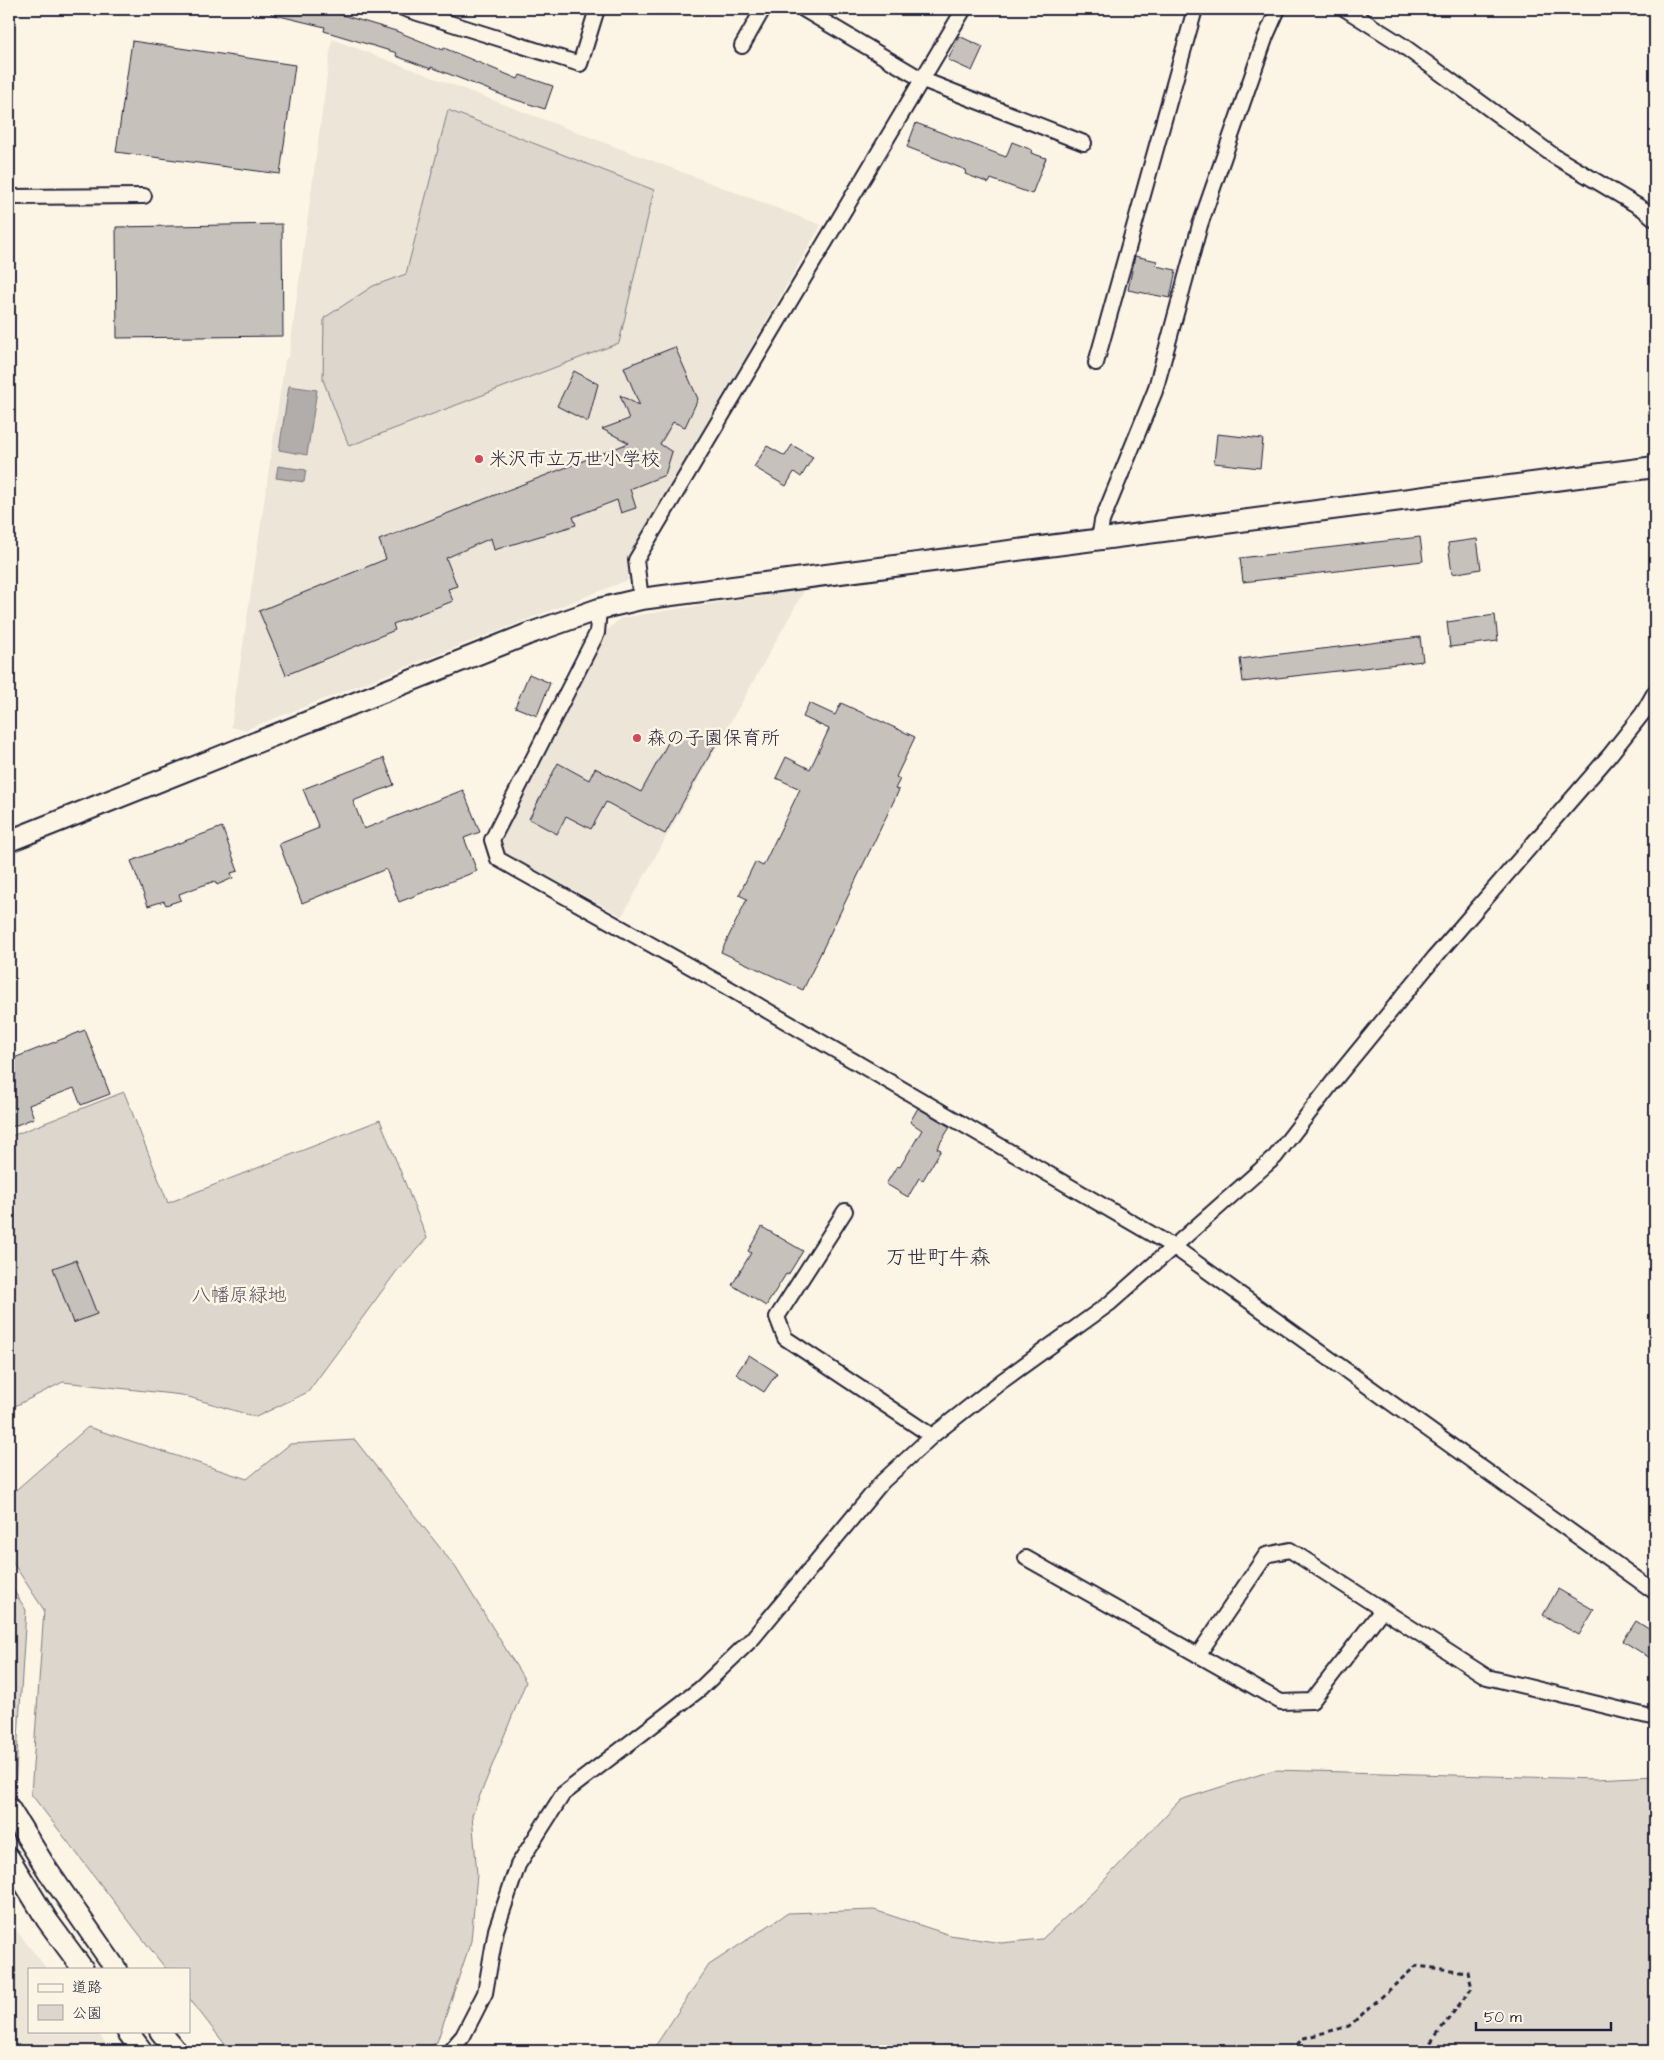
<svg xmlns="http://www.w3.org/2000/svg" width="1664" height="2060" viewBox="0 0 1664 2060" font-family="'Architects Daughter','Klee One',sans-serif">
  <rect width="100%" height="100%" fill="#fcf5e5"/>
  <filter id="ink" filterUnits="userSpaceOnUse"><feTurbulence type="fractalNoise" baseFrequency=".02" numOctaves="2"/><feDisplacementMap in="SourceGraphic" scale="10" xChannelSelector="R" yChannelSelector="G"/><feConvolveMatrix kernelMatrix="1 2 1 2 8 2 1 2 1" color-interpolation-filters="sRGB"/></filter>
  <g filter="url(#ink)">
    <g fill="#ece5d8">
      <path d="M 332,39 L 821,225 L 631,558 L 633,578 L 245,730 L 231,727 L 285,360 L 289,356 Z"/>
      <path d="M 805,589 L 622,916 L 503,852 L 500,844 L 604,633 L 621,618 Z"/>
      <path d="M 9,1921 L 47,1969 L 29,1969 L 29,2031 L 96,2031 L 112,2051 L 9,2051 Z"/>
    </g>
    <g fill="#dcd6cc" stroke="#7f7c84">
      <path d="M 448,110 L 654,190 L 619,343 L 349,446 L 323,380 L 324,318 L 373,286 L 406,274 Z"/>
      <path d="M 124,1092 L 168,1203 L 380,1120 L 427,1238 L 396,1272 L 308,1392 L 256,1417 L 182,1395 L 63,1382 L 9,1409 L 9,1137 Z"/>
      <path d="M 88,1427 L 247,1479 L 290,1444 L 355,1440 L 456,1568 L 526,1682 L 472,1815 L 477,1874 L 471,1941 L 437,2042 L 422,2051 L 230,2051 L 189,1998 L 189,1969 L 166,1969 L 31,1794 L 44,1610 L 9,1557 L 9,1496 Z"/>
      <path d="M 9,1583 L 26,1610 L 15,1788 L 9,1775 Z"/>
      <path d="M 1274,1770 L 1596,1779 L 1655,1776 L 1655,2051 L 652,2051 L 709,1965 L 788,1913 L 874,1910 L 950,1935 L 1001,1943 L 1042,1939 L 1095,1890 L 1180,1800 Z"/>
    </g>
    <g fill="#b2adab" stroke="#78757e">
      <path d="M 289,386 L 317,390 L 307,455 L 279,450 Z"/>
      <path d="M 278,466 L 306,470 L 304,482 L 276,478 Z"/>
    </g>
    <g fill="#c6c1bb" stroke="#22223b">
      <path d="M 272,9 L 322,9 L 396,31 L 443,50 L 444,48 L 518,79 L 520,75 L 553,86 L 545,109 L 507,97 L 431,67 L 431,69 L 396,56 L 397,53 L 324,31 L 325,27 L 271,14 Z"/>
      <path d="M 959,36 L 983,47 L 972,71 L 948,60 Z"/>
      <path d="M 132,41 L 295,65 L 280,174 L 116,152 Z"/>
      <path d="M 916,123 L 1006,157 L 1012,142 L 1032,150 L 1031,153 L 1046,158 L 1032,194 L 991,179 L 989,183 L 965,174 L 966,170 L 907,147 Z"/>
      <path d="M 282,224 L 283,336 L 117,338 L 116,227 Z"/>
      <path d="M 1135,256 L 1157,261 L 1156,266 L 1176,270 L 1170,298 L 1128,290 Z"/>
      <path d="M 675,347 L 698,399 L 685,427 L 673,422 L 660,444 L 672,452 L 665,475 L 630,489 L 636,508 L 621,513 L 617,500 L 573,517 L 576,525 L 494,550 L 491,538 L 446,558 L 457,586 L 448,589 L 453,601 L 393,624 L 395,630 L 286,675 L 259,611 L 386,559 L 379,540 L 629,443 L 602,429 L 629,419 L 620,395 L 640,406 L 624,367 Z"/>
      <path d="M 574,371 L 598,384 L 588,422 L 557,406 Z"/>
      <path d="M 1217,434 L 1263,439 L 1260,468 L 1214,463 Z"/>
      <path d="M 792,445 L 813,457 L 801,477 L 794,472 L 786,486 L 754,467 L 767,446 L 785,456 Z"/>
      <path d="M 1420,537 L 1423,561 L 1243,582 L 1240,558 Z"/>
      <path d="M 1477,539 L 1481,569 L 1452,574 L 1448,543 Z"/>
      <path d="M 1495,615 L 1498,641 L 1450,647 L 1447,622 Z"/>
      <path d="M 1420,637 L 1423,661 L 1243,682 L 1240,659 Z"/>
      <path d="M 529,674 L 550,683 L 537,716 L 515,707 Z"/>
      <path d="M 809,703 L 835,715 L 841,703 L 915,737 L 896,777 L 900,779 L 895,789 L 899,790 L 803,990 L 721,952 L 747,899 L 739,895 L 755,862 L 763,866 L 800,789 L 776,778 L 786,757 L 810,769 L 829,729 L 803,717 Z"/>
      <path d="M 675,730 L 691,739 L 695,732 L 716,744 L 665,834 L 606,802 L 591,829 L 566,816 L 557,834 L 529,819 L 558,763 L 589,780 L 595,768 L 641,792 Z"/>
      <path d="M 384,758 L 394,785 L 353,801 L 364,829 L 463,790 L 480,832 L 464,838 L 477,871 L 399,902 L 386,869 L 302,903 L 279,844 L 319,828 L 303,789 Z"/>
      <path d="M 222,827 L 238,871 L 231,873 L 233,878 L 217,885 L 215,881 L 179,894 L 181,900 L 166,905 L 164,901 L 148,906 L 131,861 Z"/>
      <path d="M 85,1030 L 110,1094 L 81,1105 L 74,1088 L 29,1105 L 34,1118 L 9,1128 L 9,1060 Z"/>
      <path d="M 918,1108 L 950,1127 L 937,1148 L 941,1150 L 923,1180 L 919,1178 L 908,1197 L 886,1184 L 897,1166 L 900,1167 L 922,1130 L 910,1122 Z"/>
      <path d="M 762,1227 L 803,1251 L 788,1275 L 786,1274 L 766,1306 L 732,1285 L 751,1253 L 748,1251 Z"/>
      <path d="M 76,1260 L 97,1314 L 73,1323 L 53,1268 Z"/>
      <path d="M 749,1355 L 777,1373 L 764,1392 L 736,1374 Z"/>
      <path d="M 1558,1589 L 1594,1610 L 1579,1635 L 1543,1615 Z"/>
      <path d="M 1636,1621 L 1655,1633 L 1655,1661 L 1623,1641 Z"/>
    </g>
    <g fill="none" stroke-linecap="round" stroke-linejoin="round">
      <g stroke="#22223b" stroke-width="18">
        <g id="street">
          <path d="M 405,9 L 580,64 L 597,9"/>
          <path d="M 803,9 L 923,80 L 1084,143"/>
          <path d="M 1345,9 L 1402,45 L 1554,156 L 1643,209 L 1655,219"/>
          <path d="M 742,46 L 763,9"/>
          <path d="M 9,197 L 144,196"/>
          <path d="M 1096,363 L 1195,9"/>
          <path d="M 1099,539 L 1102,521 L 1155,391 L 1200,225 L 1266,36 L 1278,9"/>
          <path d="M 641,599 L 636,560 L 964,9"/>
          <path d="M 599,609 L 597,633 L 492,840 L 498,859 L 718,982 L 1174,1247 L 1655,1592"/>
          <path d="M 845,1211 L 777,1317 L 785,1338 L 932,1436"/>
          <path d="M 1026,1558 L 1198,1655 L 1266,1555 L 1290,1550 L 1487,1677 L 1655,1718"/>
          <path d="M 1198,1655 L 1281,1702 L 1312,1701 L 1382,1610"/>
          <path d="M 450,2051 L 463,2036 L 485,1993 L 496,1930 L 518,1865 L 563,1794 L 700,1689 L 753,1638 L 882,1482 L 932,1436 L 1002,1381 L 1110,1303 L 1275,1157 L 1336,1078 L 1435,957 L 1609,756 L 1643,713 L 1655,692"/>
        </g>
      </g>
      <g stroke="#22223b" stroke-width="24">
        <g id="secondary">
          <path d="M 9,841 L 528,634 L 599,609 L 641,599 L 1655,467"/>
          <path d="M 9,1808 L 48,1871 L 116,1969"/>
          <path d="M 9,1858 L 47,1920 L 83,1969"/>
          <path d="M 127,2031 L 142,2051"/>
          <path d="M 160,2031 L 176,2051"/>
        </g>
      </g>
      <path stroke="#22223b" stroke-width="3" stroke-dasharray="5 4" stroke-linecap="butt" d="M 1290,2051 L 1304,2038 L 1349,2026 L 1416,1966 L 1468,1972 L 1472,1988 L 1424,2051"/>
      <use href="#street" stroke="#fcf5e5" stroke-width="14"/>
      <use href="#secondary" stroke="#fcf5e5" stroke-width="20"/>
    </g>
  </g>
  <g fill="#d1495b" stroke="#fcf5e5" stroke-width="2">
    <circle cx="479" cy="459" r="5"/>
    <circle cx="637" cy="738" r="5"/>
  </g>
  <g text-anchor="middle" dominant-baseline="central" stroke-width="5" stroke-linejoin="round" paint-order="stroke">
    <g font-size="19" fill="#22223b" stroke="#fcf5e5" text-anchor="start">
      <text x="489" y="459">米沢市立万世小学校</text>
      <text x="647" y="738">森の子園保育所</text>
    </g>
    <g font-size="19" fill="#504f5f" stroke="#fcf5e5">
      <text x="239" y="1295">八幡原緑地</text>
    </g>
    <g font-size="21" fill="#22223b" stroke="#fcf5e5">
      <text x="938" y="1257">万世町牛森</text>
    </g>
  </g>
  <rect width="1664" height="2060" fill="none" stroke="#fcf5e5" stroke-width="30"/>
  <rect x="15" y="15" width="1634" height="2030" fill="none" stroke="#22223b" stroke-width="2" filter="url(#ink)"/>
  <rect x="28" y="1968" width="162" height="65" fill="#fcf5e5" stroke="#a5a1a1"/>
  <rect x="38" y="1984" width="25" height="8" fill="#fcf5e5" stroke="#a5a1a1"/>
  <text x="72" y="1992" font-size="15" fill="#22223b">道路</text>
  <rect x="38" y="2005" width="25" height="15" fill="#dcd6cc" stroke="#a5a1a1"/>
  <text x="72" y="2018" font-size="15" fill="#22223b">公園</text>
  <path d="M1476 2022v8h135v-8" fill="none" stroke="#22223b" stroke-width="2.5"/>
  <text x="1484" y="2022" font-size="15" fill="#22223b" stroke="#fcf5e5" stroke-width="4" paint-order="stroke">50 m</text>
</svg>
